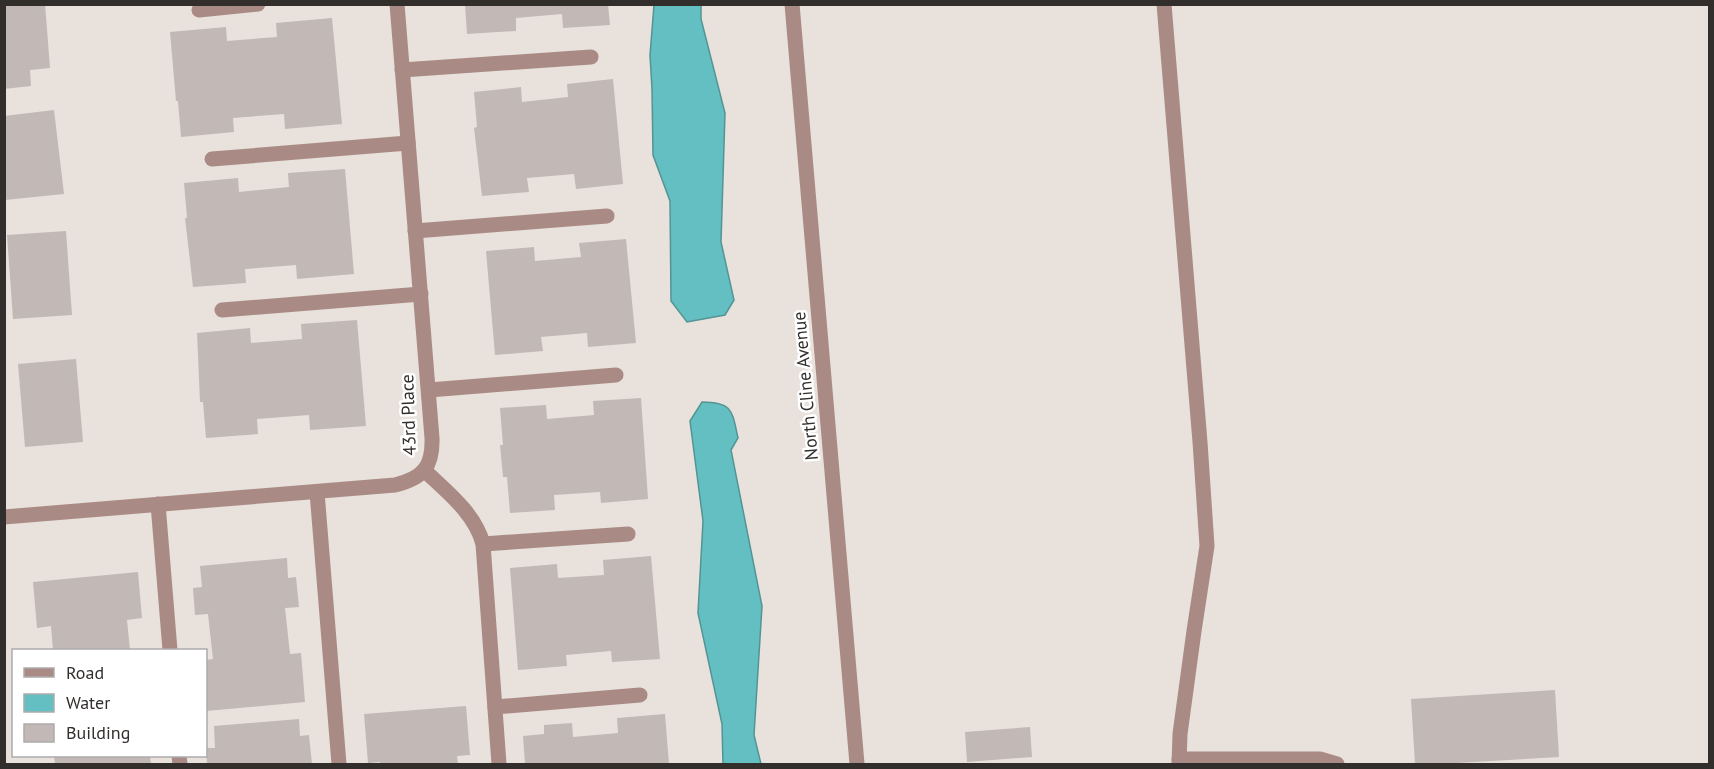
<svg xmlns="http://www.w3.org/2000/svg" width="1714" height="769" viewBox="0 0 1714 769" font-family="'PT Sans',sans-serif">
  <rect width="100%" height="100%" fill="#e8e1dc"/>
  <g fill="#63bfc1" stroke="#549494" stroke-width="1.5">
    <path d="M 654,5 L 701,5 L 701,19 L 725,113 L 721,242 L 734,300 L 725,315 L 687,322 L 671,301 L 670,201 L 653,155 L 652,89 L 650,55 Z"/>
    <path d="M 702,402 C 733,402 732,411 738,438 L 731,450 L 762,606 L 754,735 L 761,764 L 723,764 L 722,724 L 698,613 L 703,521 L 690,421 Z"/>
  </g>
  <g fill="#c2b9b6">
    <path d="M 4,4 L 45,4 L 50,68 L 30,70 L 31,86 L 4,89 Z"/>
    <path d="M 465,4 L 608,4 L 610,25 L 563,28 L 562,14 L 516,18 L 516,31 L 467,34 Z"/>
    <path d="M 332,18 L 342,124 L 285,129 L 284,114 L 233,118 L 234,132 L 181,137 L 178,101 L 176,101 L 170,32 L 226,27 L 227,41 L 277,37 L 276,23 Z"/>
    <path d="M 613,79 L 623,184 L 576,189 L 574,174 L 527,178 L 529,192 L 482,196 L 474,128 L 477,127 L 474,92 L 521,87 L 522,102 L 568,97 L 567,84 Z"/>
    <path d="M 54,110 L 64,194 L 5,200 L 4,116 Z"/>
    <path d="M 345,169 L 354,274 L 297,279 L 296,265 L 245,269 L 246,283 L 193,287 L 185,218 L 187,218 L 184,183 L 238,178 L 239,192 L 289,187 L 288,173 Z"/>
    <path d="M 66,231 L 72,315 L 13,319 L 7,235 Z"/>
    <path d="M 626,239 L 636,343 L 588,347 L 587,333 L 541,337 L 543,351 L 495,355 L 486,251 L 534,247 L 535,261 L 581,257 L 579,243 Z"/>
    <path d="M 357,320 L 366,426 L 310,430 L 309,415 L 257,419 L 258,434 L 206,438 L 203,402 L 200,402 L 197,333 L 250,328 L 251,343 L 302,339 L 301,324 Z"/>
    <path d="M 76,359 L 83,442 L 25,447 L 18,364 Z"/>
    <path d="M 641,398 L 648,499 L 601,503 L 600,492 L 554,495 L 555,510 L 510,513 L 507,477 L 503,477 L 500,445 L 503,445 L 500,408 L 546,405 L 547,419 L 594,415 L 593,401 Z"/>
    <path d="M 651,556 L 660,659 L 612,662 L 611,651 L 566,655 L 567,666 L 518,670 L 510,568 L 557,564 L 558,578 L 604,575 L 603,560 Z"/>
    <path d="M 287,558 L 288,578 L 296,577 L 299,607 L 285,608 L 290,654 L 301,653 L 305,702 L 206,711 L 206,660 L 213,659 L 208,614 L 195,615 L 193,588 L 202,587 L 200,566 Z"/>
    <path d="M 138,572 L 142,618 L 127,620 L 130,650 L 53,650 L 51,626 L 37,628 L 33,582 Z"/>
    <path d="M 1555,690 L 1559,757 L 1439,764 L 1415,764 L 1411,699 Z"/>
    <path d="M 466,706 L 470,755 L 457,756 L 458,764 L 381,764 L 380,762 L 368,763 L 364,714 Z"/>
    <path d="M 665,714 L 669,764 L 525,764 L 523,736 L 544,734 L 544,725 L 572,723 L 573,737 L 618,733 L 617,718 Z"/>
    <path d="M 299,719 L 300,736 L 309,735 L 312,764 L 207,764 L 206,748 L 215,748 L 214,726 Z"/>
    <path d="M 1030,727 L 1032,757 L 967,762 L 965,732 Z"/>
    <path d="M 54,756 L 150,756 L 151,764 L 55,764 Z"/>
  </g>
  <g fill="none" stroke-linecap="round" stroke-linejoin="round">
    <g stroke="#aa8a84" stroke-width="15">
      <path d="M 792,4 L 857,764"/>
      <path d="M 1164,4 L 1200,442 L 1207,546 L 1194,631 L 1180,734 L 1179,764"/>
      <path d="M 199,10 L 258,4"/>
      <path d="M 402,70 L 591,57"/>
      <path d="M 212,159 L 408,143"/>
      <path d="M 415,231 L 607,216"/>
      <path d="M 222,310 L 421,294"/>
      <path d="M 429,390 L 616,375"/>
      <path d="M 424,470 C 446,491 475,513 483,544 L 499,764"/>
      <path d="M 317,492 L 339,764"/>
      <path d="M 158,504 L 170,650"/>
      <path d="M 4,517 L 395,485 C 423,478 433,467 432,438 L 397,4"/>
      <path d="M 483,544 L 628,534"/>
      <path d="M 495,707 L 640,695"/>
      <path d="M 179,756 L 180,764"/>
      <path d="M 1179,759 L 1320,759 L 1337,764"/>
    </g>
  </g>
  <g text-anchor="middle" dominant-baseline="central" stroke-width="5" stroke-linejoin="round" paint-order="stroke">
    <g font-size="18" fill="#312e2c" stroke="#fff">
      <text transform="translate(805 386) rotate(-95)">North Cline Avenue</text>
      <text transform="translate(408 415) rotate(-92)">43rd Place</text>
    </g>
  </g>
  <rect width="1714" height="769" fill="none" stroke="#312e2c" stroke-width="12"/>
  <rect x="12" y="649" width="195" height="108" fill="#ffffff" stroke="#adabab" stroke-width="1.5"/>
  <rect x="24" y="668" width="30" height="9" fill="#aa8a84" stroke="#adabab" stroke-width="1.5"/>
  <text x="66" y="679" font-size="18" fill="#312e2c">Road</text>
  <rect x="24" y="694" width="30" height="18" fill="#63bfc1" stroke="#adabab" stroke-width="1.5"/>
  <text x="66" y="709" font-size="18" fill="#312e2c">Water</text>
  <rect x="24" y="724" width="30" height="18" fill="#c2b9b6" stroke="#adabab" stroke-width="1.5"/>
  <text x="66" y="739" font-size="18" fill="#312e2c">Building</text>
</svg>
